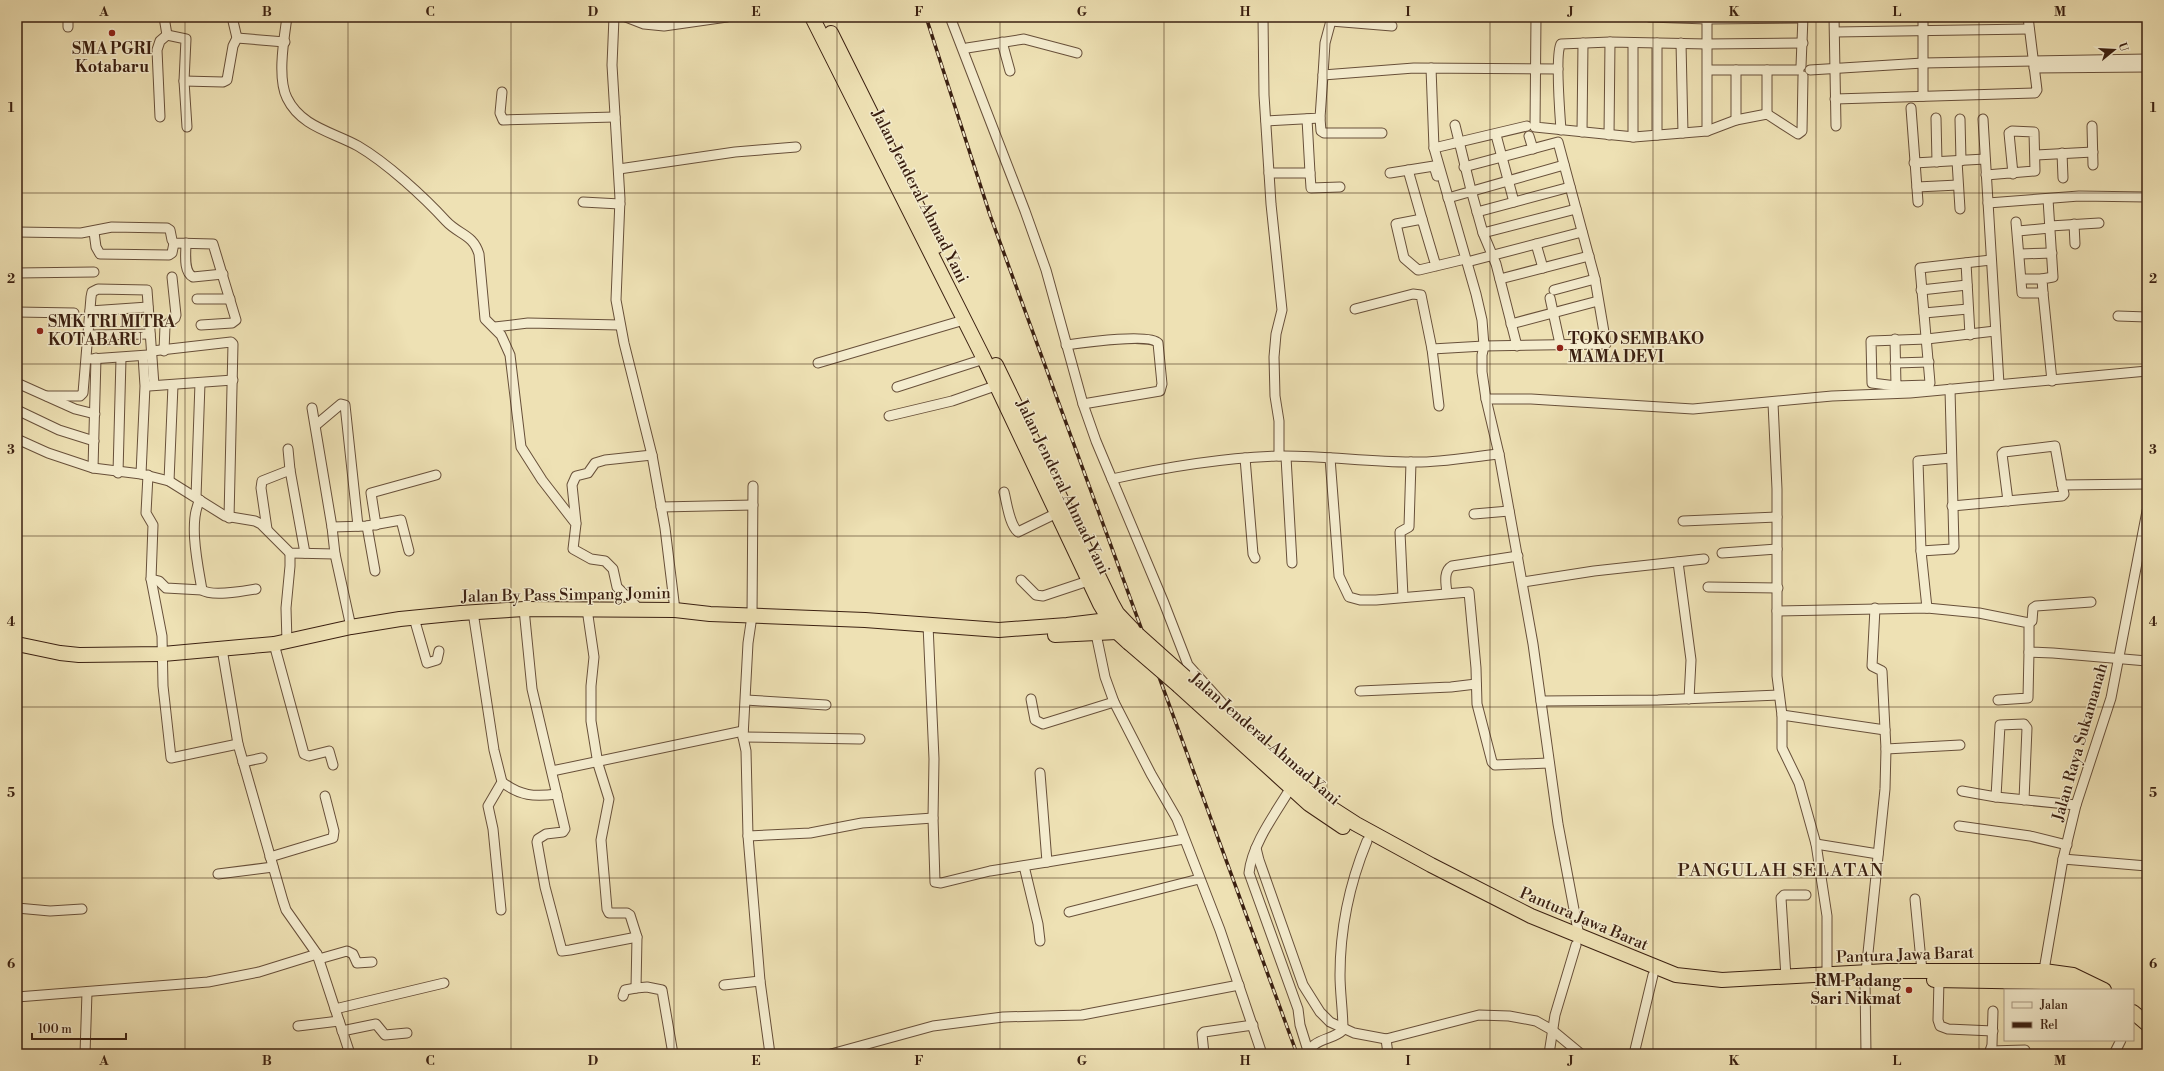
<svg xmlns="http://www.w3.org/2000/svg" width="2164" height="1071" viewBox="0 0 2164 1071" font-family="'Libre Bodoni',serif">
  <rect width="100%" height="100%" fill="#eee1b4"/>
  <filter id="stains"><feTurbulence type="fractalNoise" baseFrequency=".005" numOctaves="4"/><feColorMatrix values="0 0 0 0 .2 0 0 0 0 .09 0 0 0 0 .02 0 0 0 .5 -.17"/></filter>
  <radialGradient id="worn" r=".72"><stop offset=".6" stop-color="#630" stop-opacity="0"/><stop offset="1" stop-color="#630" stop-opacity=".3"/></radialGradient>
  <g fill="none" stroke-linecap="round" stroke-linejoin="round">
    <g stroke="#68503a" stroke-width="11">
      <g id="minor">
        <path d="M 287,17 C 284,39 277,78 287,98 C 301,127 333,132 358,146 C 387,163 424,197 446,221 C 459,235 473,234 479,254 L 485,319 L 501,335 L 510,355 L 521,447 L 542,480 L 576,524 L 573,549 L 591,559 L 605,561 L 613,569 L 617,587 L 639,609"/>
        <path d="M 614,17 L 612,65 L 620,199 L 616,300 L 624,343 L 652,455 L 665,528 L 675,610"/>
        <path d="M 626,17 L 644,24 L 664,26 L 727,17"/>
        <path d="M 950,17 L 1025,211 L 1046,270 L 1083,404 L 1096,441 L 1164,603 L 1188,665 L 1222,703"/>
        <path d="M 1263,17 L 1264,95 L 1271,204 L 1282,310 L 1276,334 L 1274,357 L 1275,396 L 1279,421 L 1279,456"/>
        <path d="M 1332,17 L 1325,43 L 1323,75 L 1414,68 L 1558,69"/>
        <path d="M 1536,17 L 1535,127 L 1634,137 L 1707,131 L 1736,120 L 1767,114 L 1798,134 L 1802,131 L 1803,76"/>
        <path d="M 1649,17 L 1707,19 L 1803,18"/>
        <path d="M 1834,17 L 1836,126"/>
        <path d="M 1923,17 L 1923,96"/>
        <path d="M 1331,21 L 1392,26"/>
        <path d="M 68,27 L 68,17"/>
        <path d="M 1835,32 L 2029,29"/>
        <path d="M 167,35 L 186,39 L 184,81 L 187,127"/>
        <path d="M 237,38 L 285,42"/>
        <path d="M 1002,42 L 1010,71"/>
        <path d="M 1681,43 L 1683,133"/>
        <path d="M 967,48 L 1024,39 L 1077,53"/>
        <path d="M 1801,66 L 1803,17"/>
        <path d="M 1431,68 L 1434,148 L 1476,294 L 1482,320 L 1484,346 L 1482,355 L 1482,372 L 1486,399 L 1499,454"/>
        <path d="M 2034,68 L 2147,67"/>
        <path d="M 1708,70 L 1799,70"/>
        <path d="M 1736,70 L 1736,120"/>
        <path d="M 1810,70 L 1923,63 L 2147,59"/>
        <path d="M 184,81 L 223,82 L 227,80 L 233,46 L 237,38 L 232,17"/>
        <path d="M 502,92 L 500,113 L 503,120 L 615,117"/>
        <path d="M 1835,99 L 2035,93 L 2037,90 L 2028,17"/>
        <path d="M 1911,108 L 1918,202"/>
        <path d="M 1767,114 L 1767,70"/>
        <path d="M 160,117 L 157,50 L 160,41 L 167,35 L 164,17"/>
        <path d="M 1320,118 L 1321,131 L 1324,133 L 1382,133"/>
        <path d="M 1936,118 L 1937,162"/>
        <path d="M 1307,119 L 1310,173"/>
        <path d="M 1960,119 L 1961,161"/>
        <path d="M 1983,119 L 1999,384"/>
        <path d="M 1266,121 L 1320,118 L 1323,75"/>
        <path d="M 1455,125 L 1471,190 L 1483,233 L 1496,264 L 1517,346"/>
        <path d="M 2092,126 L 2093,165"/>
        <path d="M 1561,130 C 1560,116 1555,52 1561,44 L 1610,42 L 1707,44 L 1803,43"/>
        <path d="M 1707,131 L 1707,17"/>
        <path d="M 1582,132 L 1583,43"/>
        <path d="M 1496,135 L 1514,202"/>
        <path d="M 1609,135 L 1610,42"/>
        <path d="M 1657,135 L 1657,43"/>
        <path d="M 1529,136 L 1533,149"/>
        <path d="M 1633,137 L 1633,43"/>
        <path d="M 1434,148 L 1527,126"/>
        <path d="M 2062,153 L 2063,178"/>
        <path d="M 2036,155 L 2093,152"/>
        <path d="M 1957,161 L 1960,209"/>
        <path d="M 1914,163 L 1985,159"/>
        <path d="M 619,169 L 735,152 L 796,147"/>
        <path d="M 1408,170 L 1422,219"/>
        <path d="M 1269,173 L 1310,173 L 1311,188 L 1340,187"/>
        <path d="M 1390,173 L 1434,166 L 1437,176"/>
        <path d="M 1986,175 L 2035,171 L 2034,132 L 2012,131 L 2009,133 L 2013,174"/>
        <path d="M 1917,187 L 1958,185"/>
        <path d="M 1448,198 L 1564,165"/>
        <path d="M 2048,199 L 2053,277 L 2042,279 L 2043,293 L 2052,381"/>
        <path d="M 583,202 L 620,204"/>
        <path d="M 1988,203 L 2079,196 L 2147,197"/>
        <path d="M 1477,212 L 1570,187"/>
        <path d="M 2016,222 L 2022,293 L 2043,293"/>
        <path d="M 2074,224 L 2075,244"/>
        <path d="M 2050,226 L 2099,223"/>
        <path d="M 2018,231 L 2050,228"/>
        <path d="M 17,232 L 81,233 L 112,227 L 167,228 L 170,230 L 172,240 L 174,243 L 213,244 L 236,320 L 232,323 L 201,325"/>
        <path d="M 94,232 L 96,247 L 100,254 L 169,255 L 172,253 L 174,243"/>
        <path d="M 1483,233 L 1576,209"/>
        <path d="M 186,243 C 186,253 183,272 193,277 L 223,274"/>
        <path d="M 1536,244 L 1543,268"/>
        <path d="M 2020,254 L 2052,253"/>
        <path d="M 1467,262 L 1582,232"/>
        <path d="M 1966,263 L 1970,335"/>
        <path d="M 1436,266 L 1422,219 L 1396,224 L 1404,258 L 1418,270 L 1419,270 L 1461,260"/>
        <path d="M 17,273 L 94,272"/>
        <path d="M 1500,279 L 1589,256"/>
        <path d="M 2022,279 L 2042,279"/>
        <path d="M 1554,290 L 1595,279"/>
        <path d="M 1921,290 L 1967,285"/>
        <path d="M 1550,298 L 1560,344"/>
        <path d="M 197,299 L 230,299"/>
        <path d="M 1355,309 L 1413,294 L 1421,295 L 1432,349 L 1439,406"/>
        <path d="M 90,311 L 148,307"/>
        <path d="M 17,312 L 74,313"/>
        <path d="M 1924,313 L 1968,309"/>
        <path d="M 2118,316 L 2147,317"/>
        <path d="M 1511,324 L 1598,301"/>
        <path d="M 495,327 L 528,323 L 620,325"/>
        <path d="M 89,335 L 150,334"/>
        <path d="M 1895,339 L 1896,386 L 1929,385 L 1930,383 L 1920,268 L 1991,260"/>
        <path d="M 1066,345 C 1081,343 1150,333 1158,343 L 1162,384 L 1160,391 L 1083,404"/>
        <path d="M 1432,349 L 1484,346 L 1606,344 L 1595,279 L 1558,142 L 1464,167"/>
        <path d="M 152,351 L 231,342 L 233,344 L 229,518"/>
        <path d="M 164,351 L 165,326 L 175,318 L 176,315 L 172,277"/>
        <path d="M 91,359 L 148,355"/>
        <path d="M 818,363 L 964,320"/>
        <path d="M 1895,363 L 1929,362"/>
        <path d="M 17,383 L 75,409 L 95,414"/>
        <path d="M 149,386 L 233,380"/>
        <path d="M 1896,386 L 1872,383 L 1871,341 L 1927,339 L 1995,331"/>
        <path d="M 897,387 L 984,359"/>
        <path d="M 47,396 L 80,396 L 83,393 L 91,297 L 92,292 L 98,289 L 147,290 L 154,385"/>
        <path d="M 1486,399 L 1531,399 L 1693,409 L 1832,396 L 1910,393 L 2147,371"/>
        <path d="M 1773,403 L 1777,489 L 1777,676 L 1782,715 L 1782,748 L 1799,783 L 1816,844 L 1827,916 L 1827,974"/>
        <path d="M 312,408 L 332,527 L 335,554 L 351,627"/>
        <path d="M 17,410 L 59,430 L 94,441"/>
        <path d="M 889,416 L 952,401 L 995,386"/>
        <path d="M 316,425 L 341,404 L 345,405 L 358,526"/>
        <path d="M 17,439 L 48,453 L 93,468 L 141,474 L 169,481 L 225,516 L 255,521 L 261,524 L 290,553 L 335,554"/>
        <path d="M 288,449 L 290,470"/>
        <path d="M 1286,457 L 1292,563"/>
        <path d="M 1245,458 L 1253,554 L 1255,558"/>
        <path d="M 1330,458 L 1339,576 L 1349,597 L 1360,600 L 1376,600 L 1469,592 L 1476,668 L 1477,704 L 1492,762 L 1495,765 L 1549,763"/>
        <path d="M 93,468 L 96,358"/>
        <path d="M 118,473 L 121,358"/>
        <path d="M 141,474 L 145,386 L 143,356"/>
        <path d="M 148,475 L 146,513 L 153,525 L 151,579 L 162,636 L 163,686 L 171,758 L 238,744"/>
        <path d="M 1112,479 C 1166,467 1221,458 1277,456 C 1322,455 1366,462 1411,462 C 1440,463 1469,457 1499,454 L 1533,644 L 1558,824 L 1579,936"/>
        <path d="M 169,481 L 173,385"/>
        <path d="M 753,486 L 752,616 L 748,643 L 743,737 L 746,751 L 748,836 L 760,981 L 770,1054"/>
        <path d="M 1004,492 C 1007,503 1009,524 1018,532 L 1057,513"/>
        <path d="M 196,497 L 200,383"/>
        <path d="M 200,500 C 188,521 198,566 202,590 C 212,597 244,591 256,589"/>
        <path d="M 2008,501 L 2002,454 L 2004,452 L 2055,446 L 2062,485 L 2147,484"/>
        <path d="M 1952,506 L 2062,496 L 2064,494 L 2062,485"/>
        <path d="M 661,507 L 753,505"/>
        <path d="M 1474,514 L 1509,511"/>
        <path d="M 1683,521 L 1777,517"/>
        <path d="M 576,523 L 572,485 L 576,476 L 588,473 L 595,463 L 605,460 L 652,455"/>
        <path d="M 376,525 L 371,493 L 436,475"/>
        <path d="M 367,526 L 375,571"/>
        <path d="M 332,527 L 367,526 L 401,520 L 409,551"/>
        <path d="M 267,529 L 261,488 L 262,481 L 290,470 L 305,553"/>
        <path d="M 1921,551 L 1918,461 L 1951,458"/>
        <path d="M 1722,553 L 1777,549"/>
        <path d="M 1678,562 L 1691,660 L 1689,699"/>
        <path d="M 151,579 L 159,581 L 166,588 L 202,590"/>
        <path d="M 1021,580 L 1036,595 L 1043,596 L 1088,581"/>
        <path d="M 1523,582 L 1594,571 L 1704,559"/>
        <path d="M 1708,587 L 1778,588"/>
        <path d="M 1447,593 C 1446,584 1443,571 1452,566 L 1518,556"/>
        <path d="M 1403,597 L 1400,532 L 1409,527 L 1411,462"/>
        <path d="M 1927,608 L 1921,551 L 1952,549 L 1954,547 L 1950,389"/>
        <path d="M 524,609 L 532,689 L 565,829 L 563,832 L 546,834 L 538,839 L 537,842 L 545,887 L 562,951 L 570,950 L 637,937"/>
        <path d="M 587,609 L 594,657 L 591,686 L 591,721 L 598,764 L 609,799 L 601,840 L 607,909 L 609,913 L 627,913 L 630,915 L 637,937 L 636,988 L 647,987 L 662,990 L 673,1054"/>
        <path d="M 1777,611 L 1927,608 L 1979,613 L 2029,623 L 2029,652 L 2053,653 L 2147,661"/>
        <path d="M 473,612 L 494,750 L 502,782 L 488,806 L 493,829 L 501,910"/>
        <path d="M 414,618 L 427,663 L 437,660 L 439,651"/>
        <path d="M 2029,623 L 2032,621 L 2033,608 L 2036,606 L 2091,602"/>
        <path d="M 928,625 L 934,759 L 933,818 L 935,882 L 941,883 L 990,871 L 1047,862 L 1040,773"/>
        <path d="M 1095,629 L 1105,677 L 1114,702 L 1151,774 L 1177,819 L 1220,930 L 1262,1054"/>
        <path d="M 287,642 L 286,608 L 290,566 L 290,553"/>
        <path d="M 274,644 L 304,754 L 309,756 L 329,751 L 333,765"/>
        <path d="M 222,649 L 238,744 L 283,901 L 286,910 L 317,954 L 350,1054"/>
        <path d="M 1360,691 L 1451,687 L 1476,684"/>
        <path d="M 1031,699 L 1035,720 L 1043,724 L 1114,702"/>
        <path d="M 746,700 L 826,705"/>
        <path d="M 1998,700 L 2028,698 L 2029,652"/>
        <path d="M 1541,701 L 1658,700 L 1779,695"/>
        <path d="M 1782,715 L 1885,730"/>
        <path d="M 743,737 L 860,739"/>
        <path d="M 1886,749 L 1960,745"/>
        <path d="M 243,762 L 262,758"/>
        <path d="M 552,771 L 743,731"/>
        <path d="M 502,782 C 520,796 534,797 557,794"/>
        <path d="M 1293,784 C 1278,810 1252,843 1249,873 L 1298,1009 L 1300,1025 L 1309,1054"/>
        <path d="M 1962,791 L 1996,797 L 2076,805"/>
        <path d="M 1996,797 L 2000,725 L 2024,724 L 2027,728 L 2024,800"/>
        <path d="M 1959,826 L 2030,836 L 2067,845"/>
        <path d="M 748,836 L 810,833 L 862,823 L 933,818"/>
        <path d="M 1816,844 L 1878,854"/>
        <path d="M 1256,848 L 1259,860 L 1303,985 L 1320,1012 L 1330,1022 L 1354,1033 L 1386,1039 L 1479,1015 L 1509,1016 L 1536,1021 L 1552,1030 L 1581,1054"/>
        <path d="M 270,857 L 333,838 L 334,831 L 325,796"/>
        <path d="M 2063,859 L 2147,866"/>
        <path d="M 1047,862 L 1184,839"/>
        <path d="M 1024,866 L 1038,924 L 1040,941"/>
        <path d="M 218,874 L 273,867"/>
        <path d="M 1915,899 L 1922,971"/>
        <path d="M 17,908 L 50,911 L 82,909"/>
        <path d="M 1069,912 L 1199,879"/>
        <path d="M 319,959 L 347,951 L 353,954 L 357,963 L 372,962"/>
        <path d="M 1866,972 L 1885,789 L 1886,749 L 1882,671 L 1872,666 L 1875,608"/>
        <path d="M 2043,976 L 2063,859 L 2076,805 L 2111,698 L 2147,511"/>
        <path d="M 1786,977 L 1781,898 L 1784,895 L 1806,895"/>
        <path d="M 1865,980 L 1866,1054"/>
        <path d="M 1939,980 L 1938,1020 L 1940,1026 L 1948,1029 L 1993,1031"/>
        <path d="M 724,985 L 760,981"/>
        <path d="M 623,996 L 625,990 L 636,988"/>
        <path d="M 17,997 L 208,982 L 259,972 L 317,954"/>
        <path d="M 335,1009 L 444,983"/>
        <path d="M 298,1026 L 339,1021"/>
        <path d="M 342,1031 L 376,1024 L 385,1035 L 407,1033"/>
        <path d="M 1386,1039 L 1388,1054"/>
        <path d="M 1990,1051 L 2025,1050"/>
        <path d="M 85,1054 L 87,992"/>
        <path d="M 831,1054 L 933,1026 L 1003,1017 L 1082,1015 L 1239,985"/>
        <path d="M 1204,1054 L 1202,1034 L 1204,1032 L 1253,1025"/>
        <path d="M 1305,1054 C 1310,1052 1310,1049 1314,1045 C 1323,1038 1335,1038 1343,1030 C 1343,1011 1340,993 1340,975 C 1340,927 1349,885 1367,841"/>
        <path d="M 1549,1054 L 1555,1015 L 1576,945"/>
        <path d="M 1634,1054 L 1653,975"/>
        <path d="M 1989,1054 L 1992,1045 L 1993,1011"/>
        <path d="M 2114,1054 L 2121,1040"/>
      </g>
    </g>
    <g stroke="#3b2011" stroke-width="16">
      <g id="highway">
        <path d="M 812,17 L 984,359 L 1100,604 L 1117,632 L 1129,643"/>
        <path d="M 831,33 L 937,246"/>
        <path d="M 996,365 L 1112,604 L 1117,613 L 1137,634"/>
        <path d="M 1055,635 L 1117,632"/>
        <path d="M 17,644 L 60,653 L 79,655 L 163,654 L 274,644 L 351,627 L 400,619 L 461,613 L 524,609 L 675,610 L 710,614 L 865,620 L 999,630 L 1067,625 L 1108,620"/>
        <path d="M 1185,677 L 1295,780 L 1325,804 L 1356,824 L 1431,865 L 1531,916 L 1676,975 L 1722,980 L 1887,971 L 2044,971 L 2073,975 L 2104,990"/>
        <path d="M 1179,686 L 1309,804 L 1343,827"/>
        <path d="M 1934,980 L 2042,982 L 2081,990"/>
        <path d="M 2133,1012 L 2147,1024"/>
      </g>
    </g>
    <use href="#minor" stroke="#f4ecce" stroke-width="9"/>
    <use href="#highway" stroke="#eee1b4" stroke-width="14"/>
    <g stroke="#3b2011" stroke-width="3.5">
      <path id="rail" d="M 926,17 L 990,215 L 1297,1054"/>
    </g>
    <use href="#rail" stroke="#f4ecce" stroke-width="2" stroke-dasharray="6" stroke-linecap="butt"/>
    <g stroke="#3b2011" stroke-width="16" stroke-linecap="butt">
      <g id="highway-bridge">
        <path d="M 1137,634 L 1185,677"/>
        <path d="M 1129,643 L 1179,686"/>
      </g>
    </g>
    <use href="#highway-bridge" stroke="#eee1b4" stroke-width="14"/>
  </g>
  <path fill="none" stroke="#3b2011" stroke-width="1" stroke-opacity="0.55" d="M 185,17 L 185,1054M 348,17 L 348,1054M 511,17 L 511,1054M 674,17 L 674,1054M 837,17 L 837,1054M 1000,17 L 1000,1054M 1164,17 L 1164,1054M 1327,17 L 1327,1054M 1490,17 L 1490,1054M 1653,17 L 1653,1054M 1816,17 L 1816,1054M 1979,17 L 1979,1054M 17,193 L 2147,193M 17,364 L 2147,364M 17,536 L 2147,536M 17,707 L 2147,707M 17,878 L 2147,878"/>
  <g fill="#8f2418" stroke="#f4ecce" stroke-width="1.5">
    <circle cx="112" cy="33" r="4"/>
    <circle cx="40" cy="331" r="4"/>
    <circle cx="1560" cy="348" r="4"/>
    <circle cx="1909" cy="990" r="4"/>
  </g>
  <g text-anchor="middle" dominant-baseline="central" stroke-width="3" stroke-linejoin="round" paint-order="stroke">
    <g font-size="16" font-weight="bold" fill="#3b2011" stroke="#f4ecce" text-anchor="start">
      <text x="112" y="49" text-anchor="middle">SMA PGRI<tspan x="112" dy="18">Kotabaru</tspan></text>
      <text x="48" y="322">SMK TRI MITRA<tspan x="48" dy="18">KOTABARU</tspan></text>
      <text x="1568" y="339">TOKO SEMBAKO<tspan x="1568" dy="18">MAMA DEVI</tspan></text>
      <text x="1901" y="981" text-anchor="end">RM Padang<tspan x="1901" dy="18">Sari Nikmat</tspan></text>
    </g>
    <g font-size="16" fill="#3b2011" stroke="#f4ecce">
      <text transform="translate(920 196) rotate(63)">Jalan Jenderal Ahmad Yani</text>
      <text transform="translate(1063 487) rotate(64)">Jalan Jenderal Ahmad Yani</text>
      <text transform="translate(566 595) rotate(-1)">Jalan By Pass Simpang Jomin</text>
      <text transform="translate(1265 739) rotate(41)">Jalan Jenderal Ahmad Yani</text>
      <text transform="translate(2080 742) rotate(-74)">Jalan Raya Sukamanah</text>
      <text transform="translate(1584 919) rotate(23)">Pantura Jawa Barat</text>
      <text transform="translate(1905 955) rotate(-2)">Pantura Jawa Barat</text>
    </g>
    <g font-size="18" letter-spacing="1" fill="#3b2011" stroke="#f4ecce">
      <text x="1781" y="870">PANGULAH SELATAN</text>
    </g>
  </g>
  <rect width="2164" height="1071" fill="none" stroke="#eee1b4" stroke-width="44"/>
  <rect x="2004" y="989" width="130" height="52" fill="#f4ecce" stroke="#aa9a82"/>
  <rect x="2012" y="1002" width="20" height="6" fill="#f4ecce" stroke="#aa9a82"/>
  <text x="2040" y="1009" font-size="12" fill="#3b2011">Jalan</text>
  <rect x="2012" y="1022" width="20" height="6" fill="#3b2011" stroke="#aa9a82"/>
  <text x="2040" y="1029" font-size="12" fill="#3b2011">Rel</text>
  <g transform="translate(2114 50) rotate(72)" stroke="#f4ecce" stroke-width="3" paint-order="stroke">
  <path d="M0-3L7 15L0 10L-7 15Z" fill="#3b2011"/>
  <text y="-6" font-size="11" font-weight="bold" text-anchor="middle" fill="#3b2011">U</text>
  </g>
  <path d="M32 1033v6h94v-6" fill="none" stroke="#3b2011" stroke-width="2"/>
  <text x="38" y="1033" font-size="12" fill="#3b2011" stroke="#f4ecce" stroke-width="3" paint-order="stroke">100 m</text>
  <rect x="22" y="22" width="2120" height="1027" fill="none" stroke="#3b2011" stroke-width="1.5"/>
  <g font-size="13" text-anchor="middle" font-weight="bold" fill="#3b2011">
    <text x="104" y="16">A</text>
    <text x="267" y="16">B</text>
    <text x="430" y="16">C</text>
    <text x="593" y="16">D</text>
    <text x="756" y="16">E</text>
    <text x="919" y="16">F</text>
    <text x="1082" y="16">G</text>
    <text x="1245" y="16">H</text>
    <text x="1408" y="16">I</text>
    <text x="1571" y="16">J</text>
    <text x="1734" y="16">K</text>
    <text x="1897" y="16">L</text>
    <text x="2060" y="16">M</text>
    <text x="11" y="112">1</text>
    <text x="2153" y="112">1</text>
    <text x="11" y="283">2</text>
    <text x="2153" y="283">2</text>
    <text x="11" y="454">3</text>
    <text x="2153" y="454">3</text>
    <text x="11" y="626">4</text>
    <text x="2153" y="626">4</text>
    <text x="11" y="797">5</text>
    <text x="2153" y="797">5</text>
    <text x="11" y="968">6</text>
    <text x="2153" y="968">6</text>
    <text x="104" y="1065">A</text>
    <text x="267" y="1065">B</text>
    <text x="430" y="1065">C</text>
    <text x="593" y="1065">D</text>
    <text x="756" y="1065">E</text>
    <text x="919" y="1065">F</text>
    <text x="1082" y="1065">G</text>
    <text x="1245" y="1065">H</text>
    <text x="1408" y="1065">I</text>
    <text x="1571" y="1065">J</text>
    <text x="1734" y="1065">K</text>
    <text x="1897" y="1065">L</text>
    <text x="2060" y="1065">M</text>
  </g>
  <rect width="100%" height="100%" filter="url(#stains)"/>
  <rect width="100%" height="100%" fill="url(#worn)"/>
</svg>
